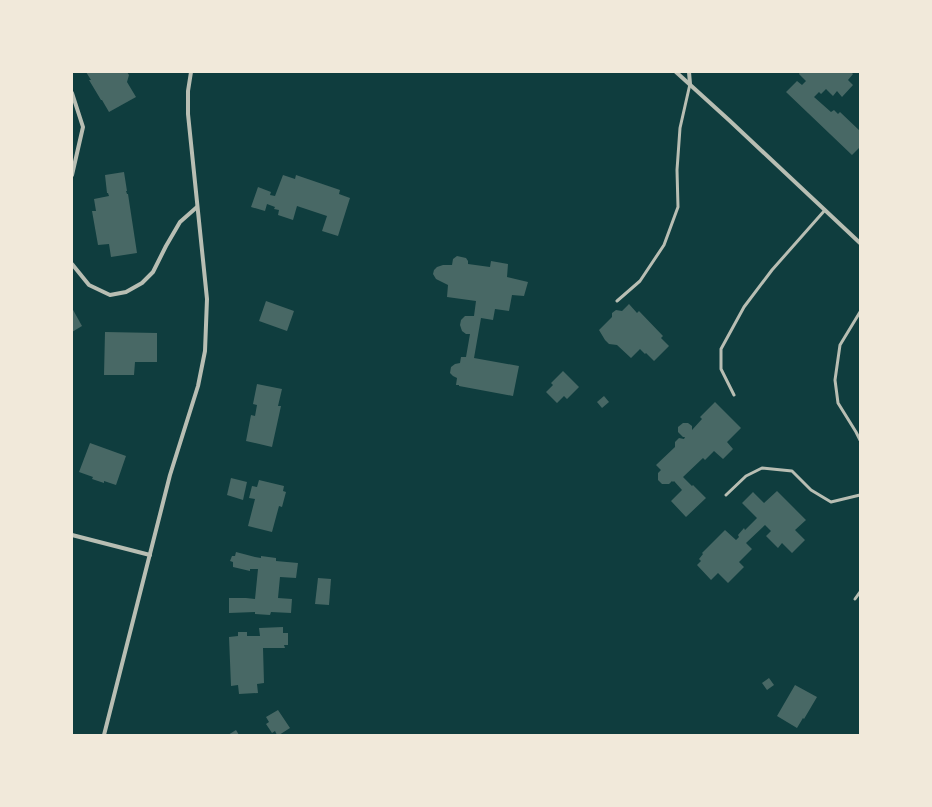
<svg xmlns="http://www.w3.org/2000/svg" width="932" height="807" viewBox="0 0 932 807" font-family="'Alegreya Sans',sans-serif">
  <rect width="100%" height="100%" fill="#0f3d3e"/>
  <g fill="#486865">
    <path d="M 86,72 L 127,72 L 129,75 L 127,82 L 136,97 L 109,112 L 102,100 L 101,100 L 89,80 L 91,80 Z"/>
    <path d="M 800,72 L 851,72 L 853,74 L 848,80 L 853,85 L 842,97 L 837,91 L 833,96 L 826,89 L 821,94 L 819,92 L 814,97 L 831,112 L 834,110 L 838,114 L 840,112 L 860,131 L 860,147 L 852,155 L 786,92 L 797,81 L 802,85 L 806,81 L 799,74 Z"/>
    <path d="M 124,172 L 127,191 L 126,191 L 127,194 L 128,194 L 137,253 L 111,257 L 109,244 L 98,245 L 92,211 L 96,211 L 94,199 L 109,196 L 108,193 L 107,193 L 105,175 Z"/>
    <path d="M 283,175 L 295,179 L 296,175 L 340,190 L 339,194 L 350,198 L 338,236 L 322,231 L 327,216 L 297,206 L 293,220 L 278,215 L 279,210 L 274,209 L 275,207 L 267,204 L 265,211 L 251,207 L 258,187 L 271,192 L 270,195 L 275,196 Z"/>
    <path d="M 457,256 L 466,258 L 468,261 L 468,264 L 490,267 L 491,261 L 508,264 L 507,277 L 528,282 L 524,296 L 512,295 L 509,311 L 495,309 L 493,320 L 481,318 L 474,358 L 519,366 L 513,396 L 459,386 L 459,385 L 456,385 L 457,378 L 453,376 L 450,373 L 451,367 L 455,364 L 460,363 L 461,357 L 466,357 L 470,334 L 466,334 L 462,331 L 460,325 L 461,320 L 465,316 L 474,316 L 476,301 L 447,297 L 448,285 L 436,279 L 433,274 L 434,270 L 437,267 L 443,265 L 452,265 L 453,259 Z"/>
    <path d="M 266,301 L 294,311 L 287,331 L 259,321 Z"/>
    <path d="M 629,304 L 637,313 L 639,311 L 663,336 L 661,338 L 669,346 L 654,361 L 646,353 L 645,354 L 640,349 L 631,358 L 617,345 L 609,344 L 605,340 L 599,330 L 612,317 L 612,313 L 616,310 L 622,311 Z"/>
    <path d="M 72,308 L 82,326 L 72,332 Z"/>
    <path d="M 105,332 L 157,333 L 157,362 L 135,362 L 134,375 L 104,375 Z"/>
    <path d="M 563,371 L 579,387 L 567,399 L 564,396 L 557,403 L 546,392 L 553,385 L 551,383 Z"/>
    <path d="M 257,384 L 282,389 L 278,406 L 281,406 L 272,447 L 246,441 L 251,415 L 255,416 L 257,405 L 253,404 Z"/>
    <path d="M 604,396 L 609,402 L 602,408 L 597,402 Z"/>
    <path d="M 715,402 L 741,428 L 727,442 L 733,449 L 723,459 L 714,451 L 705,460 L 703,458 L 683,477 L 692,486 L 693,485 L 706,498 L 686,517 L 671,501 L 682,490 L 674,481 L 673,482 L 672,481 L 669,484 L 662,484 L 658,480 L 658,473 L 661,470 L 656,465 L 675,447 L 675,442 L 679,438 L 684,439 L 685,437 L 683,437 L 678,432 L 678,427 L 683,423 L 688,423 L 692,426 L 692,430 L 702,419 L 700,417 Z"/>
    <path d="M 90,443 L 126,456 L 116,485 L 104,481 L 104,483 L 92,479 L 93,477 L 79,472 Z"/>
    <path d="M 231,478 L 247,482 L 243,500 L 227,495 Z"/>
    <path d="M 259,480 L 284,486 L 283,491 L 286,492 L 282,507 L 279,506 L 272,532 L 248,526 L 255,499 L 249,498 L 252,486 L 257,487 Z"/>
    <path d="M 777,491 L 806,520 L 795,530 L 805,540 L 792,553 L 782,543 L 778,548 L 766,536 L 771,531 L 765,525 L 746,543 L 752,549 L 739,562 L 744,567 L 728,583 L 718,573 L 711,580 L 697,565 L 701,561 L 699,559 L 703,554 L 702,553 L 725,530 L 736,540 L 739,537 L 738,535 L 744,528 L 745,530 L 757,518 L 742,503 L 753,492 L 764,503 Z"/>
    <path d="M 236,552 L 255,557 L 261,558 L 261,556 L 276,558 L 276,561 L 298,563 L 296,578 L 280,577 L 278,598 L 292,599 L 291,613 L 271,612 L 270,615 L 255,614 L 255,612 L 229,613 L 229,598 L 246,598 L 255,599 L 258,569 L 250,569 L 250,571 L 233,567 L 233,562 L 230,561 L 232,556 L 235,556 Z"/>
    <path d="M 318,578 L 331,579 L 329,605 L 315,604 Z"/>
    <path d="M 283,627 L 283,633 L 288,633 L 288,645 L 284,645 L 285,648 L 263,648 L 264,683 L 257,684 L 258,693 L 239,694 L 238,685 L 231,686 L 229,637 L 238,636 L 238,632 L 247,632 L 247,636 L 260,636 L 259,628 Z"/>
    <path d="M 769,678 L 774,685 L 767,690 L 762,683 Z"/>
    <path d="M 795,685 L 817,697 L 804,719 L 803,718 L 797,728 L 777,716 Z"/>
    <path d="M 278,710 L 290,728 L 279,735 L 277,735 L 275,731 L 272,733 L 266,724 L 269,722 L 266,717 Z"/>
    <path d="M 236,730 L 239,735 L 228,735 Z"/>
  </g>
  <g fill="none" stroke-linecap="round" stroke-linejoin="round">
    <g stroke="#b8beb3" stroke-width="3">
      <path d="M 617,301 L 640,281 L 664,245 L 678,207 L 677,170 L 680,128 L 690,84"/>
      <path d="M 860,312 L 840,345 L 835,380 L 838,403 L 856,432 L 860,440"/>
      <path d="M 734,395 L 721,369 L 721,349 L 744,307 L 772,270 L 825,210"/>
      <path d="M 726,495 L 746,476 L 762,468 L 792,471 L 811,490 L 831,502 L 860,495"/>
      <path d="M 855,599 L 860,592"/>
    </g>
    <g stroke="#b8beb3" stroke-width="4">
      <path d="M 676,72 L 730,121 L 860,243"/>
      <path d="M 689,72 L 690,84"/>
      <path d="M 72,93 L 83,127 L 72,175"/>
      <path d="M 72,264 L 89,285 L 110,295 L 126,292 L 142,283 L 153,272 L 166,246 L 180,222 L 197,207"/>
      <path d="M 72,535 L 150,555"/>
      <path d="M 104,735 L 170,475 L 198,386 L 205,351 L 207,299 L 188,114 L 188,91 L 191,72"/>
    </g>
  </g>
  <rect width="932" height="807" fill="none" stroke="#f1e9da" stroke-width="146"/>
</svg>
